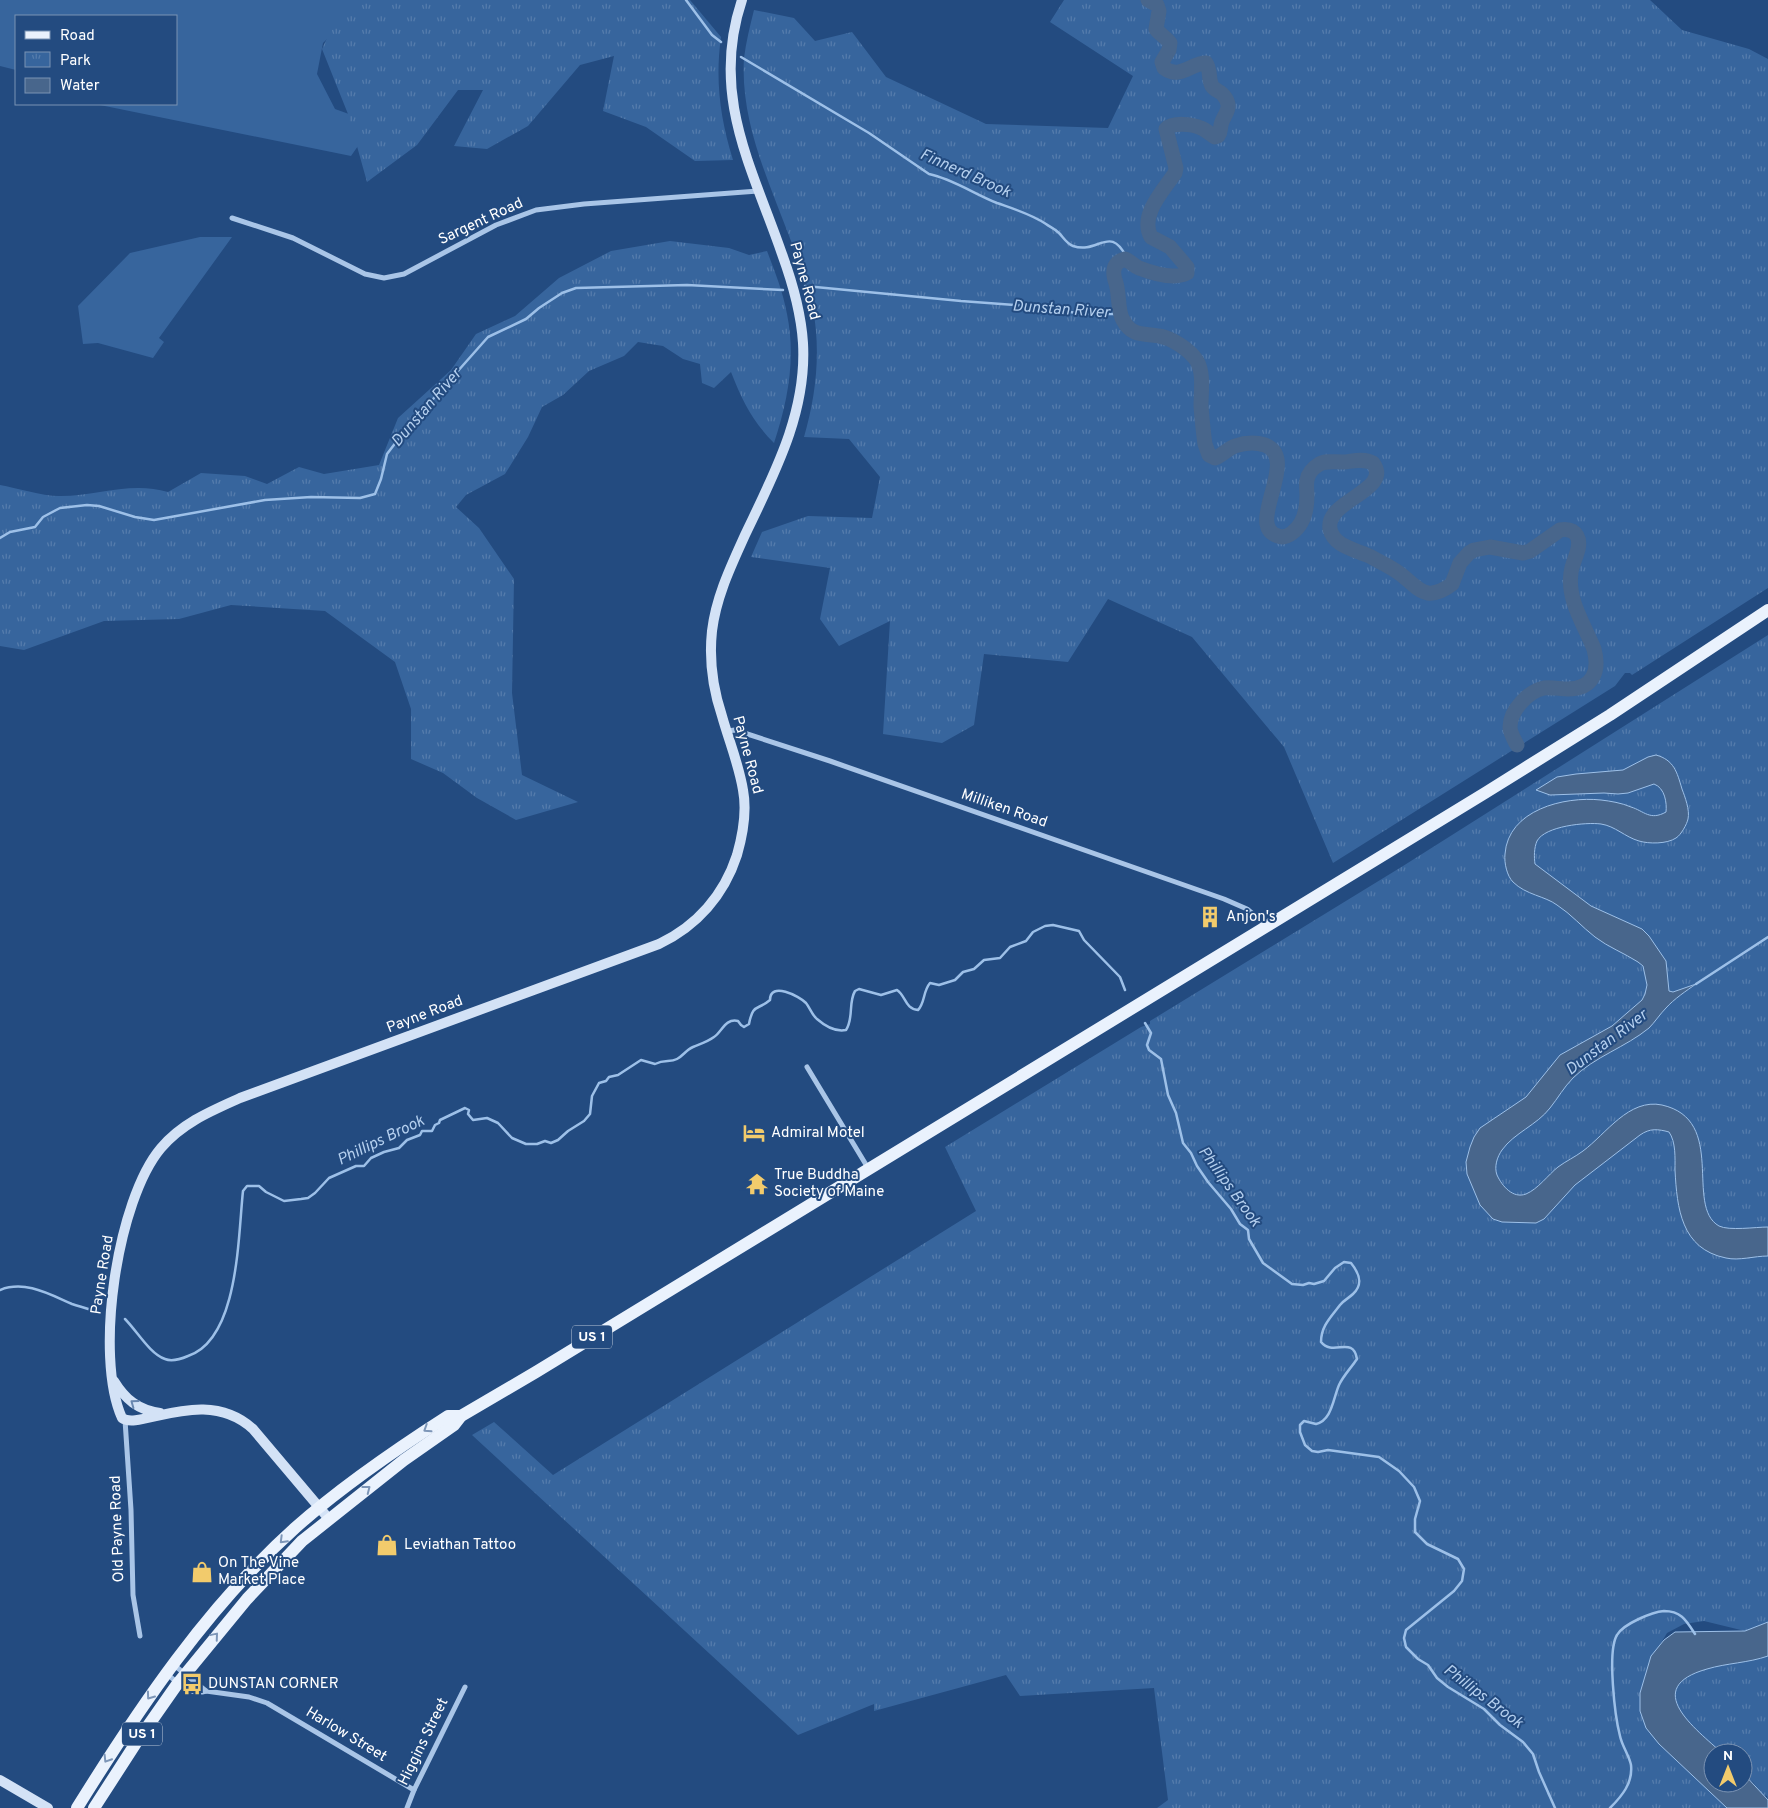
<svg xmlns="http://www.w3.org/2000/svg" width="1768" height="1808" viewBox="0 0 1768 1808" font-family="Overpass,sans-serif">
  <defs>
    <pattern id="park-tufts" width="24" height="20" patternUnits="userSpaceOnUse" patternTransform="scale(1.25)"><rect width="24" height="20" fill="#37659d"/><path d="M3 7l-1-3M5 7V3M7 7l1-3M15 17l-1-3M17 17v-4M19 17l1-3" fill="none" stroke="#557cac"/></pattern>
  </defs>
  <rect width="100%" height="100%" fill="#234b80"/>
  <g fill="#37659d">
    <path d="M 0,0 L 366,0 L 323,43 L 317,74 L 335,109 L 374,123 L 351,156 L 95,104 L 176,104 L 176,16 L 16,16 L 16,70 L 0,66 Z"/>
    <path d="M 200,237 L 232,237 L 159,338 L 164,342 L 153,358 L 98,343 L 83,344 L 78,306 L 130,253 Z"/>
  </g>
  <g fill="url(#park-tufts)">
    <path d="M 344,0 L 690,0 L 721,37 C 715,80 720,118 733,160 L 695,161 L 646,127 L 603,111 L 614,56 L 580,65 L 528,126 L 487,149 L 454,146 L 483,90 L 458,90 L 417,145 L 367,182 L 348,114 L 322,49 Z"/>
    <path d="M 1064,0 L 1650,0 L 1682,30 L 1749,49 L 1768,59 L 1768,588 L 1632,675 L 1630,673 L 1625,673 L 1615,686 L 1333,863 L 1284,747 L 1192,637 L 1108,599 L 1068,662 L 984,654 L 974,725 L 942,743 L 883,734 L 890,621 L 839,646 L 820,619 L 830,568 L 751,557 L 762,532 L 808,516 L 872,518 L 880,477 L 849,439 L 804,437 C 816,396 821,352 813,309 C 809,286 799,263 791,241 C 769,182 740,122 744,58 C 746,42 750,26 754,10 L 794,18 L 815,41 L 852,32 L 886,77 L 986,124 L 1108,128 L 1133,76 L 1050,22 Z"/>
    <path d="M 670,241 L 729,248 L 749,255 L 767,251 C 775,272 783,292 787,314 C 796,358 788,401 774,443 C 752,421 742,400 731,372 L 714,388 L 702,383 L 700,364 L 683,359 L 663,346 L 638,342 L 624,356 L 589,371 L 563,395 L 542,407 L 528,437 L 505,474 L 466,495 L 456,507 L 479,528 L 514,579 L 512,693 L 522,775 L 578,802 L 516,820 L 477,798 L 443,773 L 411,759 L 411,709 L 395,662 L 325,611 L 231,605 L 179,619 L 104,621 L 24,650 L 0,646 L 0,485 C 17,488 45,497 61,496 C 97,496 131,481 168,492 L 201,473 L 245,476 L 267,484 L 299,467 L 324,474 L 379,465 L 398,418 L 451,370 L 476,334 L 515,316 L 559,278 L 611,251 Z"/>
    <path d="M 1768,635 L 1768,1625 L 1745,1631 L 1704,1621 L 1684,1624 L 1667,1633 L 1649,1663 L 1676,1760 L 1684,1765 L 1734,1808 L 1157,1808 L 1168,1800 L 1154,1688 L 1020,1696 L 1006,1675 L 874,1711 L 874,1704 L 798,1735 L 472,1435 L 494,1422 L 553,1475 L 976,1211 L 945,1147 L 1141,1027 L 1150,1024 L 1150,1021 L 1403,866 Z"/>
    <path d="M 1768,1655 L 1768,1800 L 1767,1796 L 1762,1795 L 1753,1782 L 1746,1777 L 1743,1772 L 1743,1753 L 1721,1753 L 1696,1732 L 1675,1708 L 1674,1686 L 1690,1672 Z"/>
  </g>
  <g fill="#48668c" stroke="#9dc0e8">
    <path d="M 1656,755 C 1674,760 1677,772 1682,789 C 1685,797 1690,810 1688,819 C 1687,824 1681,835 1676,838 C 1667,844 1649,844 1639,841 C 1625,837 1615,826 1601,824 C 1586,822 1545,826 1537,841 C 1534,848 1534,857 1535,864 L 1591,906 L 1642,929 L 1649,936 L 1666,961 L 1669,991 L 1673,992 L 1696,984 C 1686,991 1674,999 1666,1008 C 1660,1014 1655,1022 1649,1028 C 1626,1047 1594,1057 1573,1078 C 1564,1087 1558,1098 1550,1108 C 1537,1125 1514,1133 1502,1150 C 1497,1157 1494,1167 1497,1175 C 1502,1186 1513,1199 1526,1194 C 1538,1189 1548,1175 1558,1167 C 1566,1161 1575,1157 1583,1151 C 1606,1134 1629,1098 1662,1105 C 1728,1120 1684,1206 1719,1226 C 1729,1231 1756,1227 1768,1227 L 1768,1256 C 1754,1256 1739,1261 1726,1258 C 1681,1249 1677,1208 1675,1170 C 1675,1158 1676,1142 1669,1132 C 1658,1129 1650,1128 1640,1135 L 1575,1185 L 1544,1219 L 1536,1223 L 1502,1222 L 1493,1219 L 1480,1205 L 1467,1174 L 1466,1162 L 1470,1147 L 1474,1137 L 1480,1128 L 1526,1097 L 1560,1055 L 1612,1026 L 1642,1000 L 1645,994 L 1647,985 L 1643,966 L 1638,962 C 1624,953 1608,947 1595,937 C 1582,927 1571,914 1557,905 C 1545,896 1526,895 1513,882 C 1507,876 1504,863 1505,854 C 1508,810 1564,796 1601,800 C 1610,801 1622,803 1631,807 C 1644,811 1650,821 1666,812 C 1667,803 1665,788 1654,784 L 1628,793 L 1618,794 L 1604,793 L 1550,795 L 1536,790 L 1557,777 L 1576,774 L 1623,770 L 1648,757 Z"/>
    <path d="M 1768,1622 L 1768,1656 C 1748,1663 1727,1663 1707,1669 C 1640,1688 1696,1729 1722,1753 L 1713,1753 L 1713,1783 L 1743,1783 L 1743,1773 L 1768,1800 L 1768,1808 L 1727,1808 L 1659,1744 L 1646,1728 L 1640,1711 L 1640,1693 L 1651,1656 L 1664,1640 L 1675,1632 L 1745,1631 Z"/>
  </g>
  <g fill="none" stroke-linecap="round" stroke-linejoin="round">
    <g stroke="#9dc0e8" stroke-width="2.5">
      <path d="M 686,0 L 712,35 L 721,42"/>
      <path d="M 741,57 L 869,133 L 929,174 C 953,179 974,194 997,203 C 1014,209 1031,214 1046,224 C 1050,227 1055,229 1059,233 C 1063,237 1067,244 1073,246 C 1099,255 1110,222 1128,260"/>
      <path d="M 805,286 L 961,301 L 1029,306 L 1084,314 L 1120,314"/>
      <path d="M 0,538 L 10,532 L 35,527 L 43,517 L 60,508 L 87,505 L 99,506 L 135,517 L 154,520 L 265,500 L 311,497 L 360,498 L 375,494 L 381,479 L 387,454 L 403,433 L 488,337 L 526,319 L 539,308 L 562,293 L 576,288 L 687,285 L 783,290"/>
      <path d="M 1696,984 L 1768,937"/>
      <path d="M 1145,1023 L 1151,1033 L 1147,1045 L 1149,1050 L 1161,1059 L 1168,1095 L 1176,1113 L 1183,1143 L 1191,1153 L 1197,1166 L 1208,1182 L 1231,1209 L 1240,1224 L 1248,1230 L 1249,1239 L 1263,1263 L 1292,1284 L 1303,1285 L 1309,1283 L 1314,1284 L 1324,1281 L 1335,1268 L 1344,1262 L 1351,1263 C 1359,1273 1364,1284 1353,1294 C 1349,1298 1344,1300 1340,1305 C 1331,1317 1321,1326 1321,1342 C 1333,1357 1353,1335 1357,1359 C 1351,1368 1343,1376 1339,1385 C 1333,1399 1332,1420 1316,1424 L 1304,1421 L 1300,1425 L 1300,1432 L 1305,1445 L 1312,1451 L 1318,1452 L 1328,1450 L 1379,1457 L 1399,1471 L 1414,1487 L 1420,1501 L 1415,1519 L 1415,1532 L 1427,1544 L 1458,1559 L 1464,1569 L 1462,1581 L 1454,1591 L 1406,1630 L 1404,1638 L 1406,1647 L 1418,1659 L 1428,1665 L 1437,1678 L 1448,1687 L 1484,1709 L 1500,1725 L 1523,1742 L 1533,1754 L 1539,1772 L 1555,1808"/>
      <path d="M 0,1290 C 25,1280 49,1294 72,1304 C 81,1307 90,1309 99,1313"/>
      <path d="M 125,1319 C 137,1331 150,1354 165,1359 C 172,1362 181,1359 188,1356 C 239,1339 238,1236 243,1191 L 247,1186 L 259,1186 L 266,1192 L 284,1201 L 301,1199 L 308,1198 L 315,1193 L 329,1178 L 356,1166 L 364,1166 L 371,1158 L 384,1152 L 399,1148 L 407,1140 L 420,1135 L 422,1131 L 432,1131 L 435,1125 L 439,1123 L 440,1120 L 465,1108 L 469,1110 L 468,1114 L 473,1120 L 487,1118 L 498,1123 L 512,1138 L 526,1144 L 537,1144 L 545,1141 L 551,1143 L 558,1140 L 568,1131 L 584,1121 L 590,1114 L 592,1096 L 599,1083 L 606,1081 L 609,1077 L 618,1075 L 641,1060 L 655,1064 C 665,1059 670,1063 677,1059 C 683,1056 686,1050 693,1047 C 700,1044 707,1042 714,1037 C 722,1032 725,1018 738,1021 L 741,1025 L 744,1027 L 749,1024 C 753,1003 757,1011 770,1000 C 770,981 799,996 806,1003 C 810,1008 812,1015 817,1019 C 825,1026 836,1032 846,1030 C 854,1018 848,1003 855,991 L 859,989 L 881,995 L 897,990 C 906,996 905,1009 918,1010 C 925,1003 923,991 930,983 L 939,985 L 955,980 L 963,972 L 974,969 L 984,960 L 1000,958 L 1010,947 L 1026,941 L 1033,932 L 1045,926 L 1053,925 L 1079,931 L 1084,940 L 1120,977 L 1125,990"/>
      <path d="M 1610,1808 C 1622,1796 1633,1783 1631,1765 C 1629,1755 1622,1746 1620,1736 C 1615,1717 1607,1651 1617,1635 C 1623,1624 1652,1612 1664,1611 C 1681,1611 1686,1620 1695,1634"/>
    </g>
    <path stroke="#48668c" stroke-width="15" d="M 1148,0 L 1157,5 L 1159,11 L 1156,29 C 1160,35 1166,37 1170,43 L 1169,50 L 1162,62 L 1164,68 C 1180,80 1191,63 1206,63 C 1211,70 1208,79 1212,86 C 1215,91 1221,91 1224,96 C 1234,108 1223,115 1221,125 C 1220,130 1221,132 1218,136 L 1215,137 C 1210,134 1206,130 1201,128 C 1192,124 1173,122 1166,129 L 1176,168 L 1175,173 C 1164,190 1139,215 1151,237 L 1170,247 L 1187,267 L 1187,273 C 1174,280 1152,273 1139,268 C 1134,266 1130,261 1125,259 C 1114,262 1112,270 1115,280 C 1120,292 1117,311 1123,320 C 1132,337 1144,333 1159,336 C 1172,338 1190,350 1197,361 C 1204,373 1201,392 1201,406 C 1202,418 1203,431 1205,444 L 1209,455 L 1215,458 C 1223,455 1227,449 1235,446 C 1244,443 1255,442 1265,445 C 1301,459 1244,526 1278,536 C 1283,538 1288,536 1292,533 C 1304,524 1307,510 1307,496 C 1307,491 1306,485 1307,480 C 1308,474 1313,468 1318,465 C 1325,460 1335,462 1344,462 C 1353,461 1364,458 1373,463 C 1393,491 1325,500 1330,529 C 1334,548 1359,550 1373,558 C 1382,563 1391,567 1399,573 C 1408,579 1417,591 1428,593 C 1436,594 1446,589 1452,584 L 1460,563 L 1469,553 L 1474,550 L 1490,547 L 1523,553 L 1530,551 L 1560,530 C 1566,529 1573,529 1577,536 C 1583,547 1572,561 1571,573 C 1567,600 1584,624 1594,649 C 1600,671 1593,689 1568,689 C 1560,689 1552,687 1544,688 C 1529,691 1510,710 1510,727 C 1510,733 1514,739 1517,745"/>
    <g stroke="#a9c5e7" stroke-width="5">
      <path d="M 232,218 L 293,238 L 365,274 L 384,278 L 404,274 L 496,225 L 536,210 L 584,204 L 758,191"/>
      <path d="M 727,731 L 735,730 L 830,761 L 1224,899 L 1247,909 L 1267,926"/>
      <path d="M 807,1067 L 868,1168"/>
      <path d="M 125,1420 L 131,1510 L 133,1595 L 140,1636"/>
      <path d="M 174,1665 L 206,1691 L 249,1697 L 267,1703 L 414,1790"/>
      <path d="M 166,1673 C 178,1683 190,1696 206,1691"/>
      <path d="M 407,1808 L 414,1790 L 465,1687"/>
    </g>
    <g stroke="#d3e2f6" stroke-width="10">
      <path d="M 114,1381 C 125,1399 138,1410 160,1413"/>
      <path d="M 329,1519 L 253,1429 C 205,1385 139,1431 122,1418 C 94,1356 117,1200 161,1148 C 182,1123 211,1111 240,1098 L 659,944 C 697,926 724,895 737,855 C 743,834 747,811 743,790 C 739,765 729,741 722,716 C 713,689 709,659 712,631 C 716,597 731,566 745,535 C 774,474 807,413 803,343 C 801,312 793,284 782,254 C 752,167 710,95 742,0"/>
      <path d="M 0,1780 L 48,1808"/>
    </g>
    <g stroke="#eaf2fd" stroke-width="12">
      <path d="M 77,1808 C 139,1708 207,1607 295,1528 C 342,1486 395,1450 448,1416 L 461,1416"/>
      <path d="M 94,1808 L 136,1743 L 178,1683 L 247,1599 L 302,1541 L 404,1460 L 454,1425 L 461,1416 L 536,1372 L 1485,793 L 1610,715 L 1768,610"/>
    </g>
  </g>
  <defs><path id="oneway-chevron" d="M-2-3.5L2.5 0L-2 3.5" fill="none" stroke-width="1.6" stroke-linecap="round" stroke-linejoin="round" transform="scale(1.25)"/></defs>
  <use stroke="#6987af" href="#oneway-chevron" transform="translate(134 1403) rotate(-144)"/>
  <g stroke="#7d96b8">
    <use href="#oneway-chevron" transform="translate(427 1429) rotate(147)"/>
    <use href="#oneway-chevron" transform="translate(367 1489) rotate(-38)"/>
    <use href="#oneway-chevron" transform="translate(283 1540) rotate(135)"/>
    <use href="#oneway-chevron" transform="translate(215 1636) rotate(-50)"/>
    <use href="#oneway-chevron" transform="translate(150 1696) rotate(126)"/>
    <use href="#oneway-chevron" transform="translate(107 1759) rotate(122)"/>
  </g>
  <defs>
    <g id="building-bare" transform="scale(1.725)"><path d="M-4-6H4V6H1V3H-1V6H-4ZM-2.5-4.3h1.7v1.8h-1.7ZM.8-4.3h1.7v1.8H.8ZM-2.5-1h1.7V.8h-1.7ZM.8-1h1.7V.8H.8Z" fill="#f2cb6c" stroke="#234b80" stroke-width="2.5" paint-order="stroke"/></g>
    <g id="hotel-bare" transform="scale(1.725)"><path d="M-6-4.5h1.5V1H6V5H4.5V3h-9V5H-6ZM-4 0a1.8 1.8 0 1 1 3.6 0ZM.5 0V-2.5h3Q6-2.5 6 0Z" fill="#f2cb6c" stroke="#234b80" stroke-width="2.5" paint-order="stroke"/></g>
    <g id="temple-bare" transform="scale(1.725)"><path d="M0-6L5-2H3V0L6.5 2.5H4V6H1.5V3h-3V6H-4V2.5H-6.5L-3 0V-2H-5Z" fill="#f2cb6c" stroke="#234b80" stroke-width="2.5" paint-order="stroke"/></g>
    <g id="shop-bare" transform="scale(1.725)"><path d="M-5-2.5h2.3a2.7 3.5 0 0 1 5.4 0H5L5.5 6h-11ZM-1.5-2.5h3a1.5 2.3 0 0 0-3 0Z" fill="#f2cb6c" stroke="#234b80" stroke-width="2.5" paint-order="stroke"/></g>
    <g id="bus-bare" transform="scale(1.725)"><path d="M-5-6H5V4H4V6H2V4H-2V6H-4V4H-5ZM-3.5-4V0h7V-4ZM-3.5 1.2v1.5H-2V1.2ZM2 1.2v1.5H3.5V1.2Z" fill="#f2cb6c" stroke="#234b80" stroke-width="2.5" paint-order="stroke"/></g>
  </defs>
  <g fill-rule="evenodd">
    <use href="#building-bare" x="1210" y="917"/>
    <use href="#hotel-bare" x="754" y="1133"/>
    <use href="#temple-bare" x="757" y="1184"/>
    <use href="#shop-bare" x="387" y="1545"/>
    <use href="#shop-bare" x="202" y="1572"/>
    <use href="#bus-bare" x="192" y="1684"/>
  </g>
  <g text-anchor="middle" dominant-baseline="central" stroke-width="4" stroke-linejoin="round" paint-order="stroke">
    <g fill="#234b80" stroke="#bdc9d9" stroke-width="1">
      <rect x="572" y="1325.5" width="40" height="23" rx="4"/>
      <rect x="122" y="1722.5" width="40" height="23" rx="4"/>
    </g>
    <g font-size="14" font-weight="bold" fill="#fff">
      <text x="592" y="1337">US 1</text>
      <text x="142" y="1734">US 1</text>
    </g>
    <g font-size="15" fill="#fff" stroke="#234b80">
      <text transform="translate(481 222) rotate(-25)">Sargent Road</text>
      <text transform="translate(804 281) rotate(75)">Payne Road</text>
      <text transform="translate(747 755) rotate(75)">Payne Road</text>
      <text transform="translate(1004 809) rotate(19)">Milliken Road</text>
      <text transform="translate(425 1015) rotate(-21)">Payne Road</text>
      <text transform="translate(103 1275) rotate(-81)">Payne Road</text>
      <text transform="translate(118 1529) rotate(-92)">Old Payne Road</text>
      <text transform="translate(346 1735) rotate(31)">Harlow Street</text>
      <text transform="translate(424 1742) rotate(-64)">Higgins Street</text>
    </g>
    <g font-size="15" fill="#fff" stroke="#234b80" text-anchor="start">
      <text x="1226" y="917">Anjon's</text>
      <text x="771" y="1133">Admiral Motel</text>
      <text x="774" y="1175">True Buddha<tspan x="774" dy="17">Society of Maine</tspan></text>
      <text x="404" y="1545">Leviathan Tattoo</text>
      <text x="218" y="1563">On The Vine<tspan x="218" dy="17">Market Place</tspan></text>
      <text x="208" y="1684">DUNSTAN CORNER</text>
    </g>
    <g font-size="16" font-style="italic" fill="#b4cfee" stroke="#234b80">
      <text transform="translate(965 174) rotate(24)">Finnerd Brook</text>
      <text transform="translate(1061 310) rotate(4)">Dunstan River</text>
      <text transform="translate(427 408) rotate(-49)">Dunstan River</text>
      <text transform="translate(1607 1043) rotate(-37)">Dunstan River</text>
      <text transform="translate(381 1141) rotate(-26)">Phillips Brook</text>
      <text transform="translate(1229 1187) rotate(54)">Phillips Brook</text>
      <text transform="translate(1483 1697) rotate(37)">Phillips Brook</text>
    </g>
  </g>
  <rect x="15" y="15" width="162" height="90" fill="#234b80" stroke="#7b93b3"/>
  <rect x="25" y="31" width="25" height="8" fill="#eaf2fd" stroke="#7b93b3"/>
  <text x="60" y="40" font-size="15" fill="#ffffff">Road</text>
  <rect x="25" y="52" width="25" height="15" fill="url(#park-tufts)" stroke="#7b93b3"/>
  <text x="60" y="65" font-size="15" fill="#ffffff">Park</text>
  <rect x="25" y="78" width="25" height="15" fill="#48668c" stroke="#7b93b3"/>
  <text x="60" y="90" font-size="15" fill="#ffffff">Water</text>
  <g transform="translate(1728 1768)"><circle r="24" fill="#234b80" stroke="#7b93b3"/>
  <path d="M0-4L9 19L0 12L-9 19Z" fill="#f2cb6c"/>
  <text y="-8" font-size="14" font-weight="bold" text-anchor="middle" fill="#ffffff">N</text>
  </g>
</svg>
